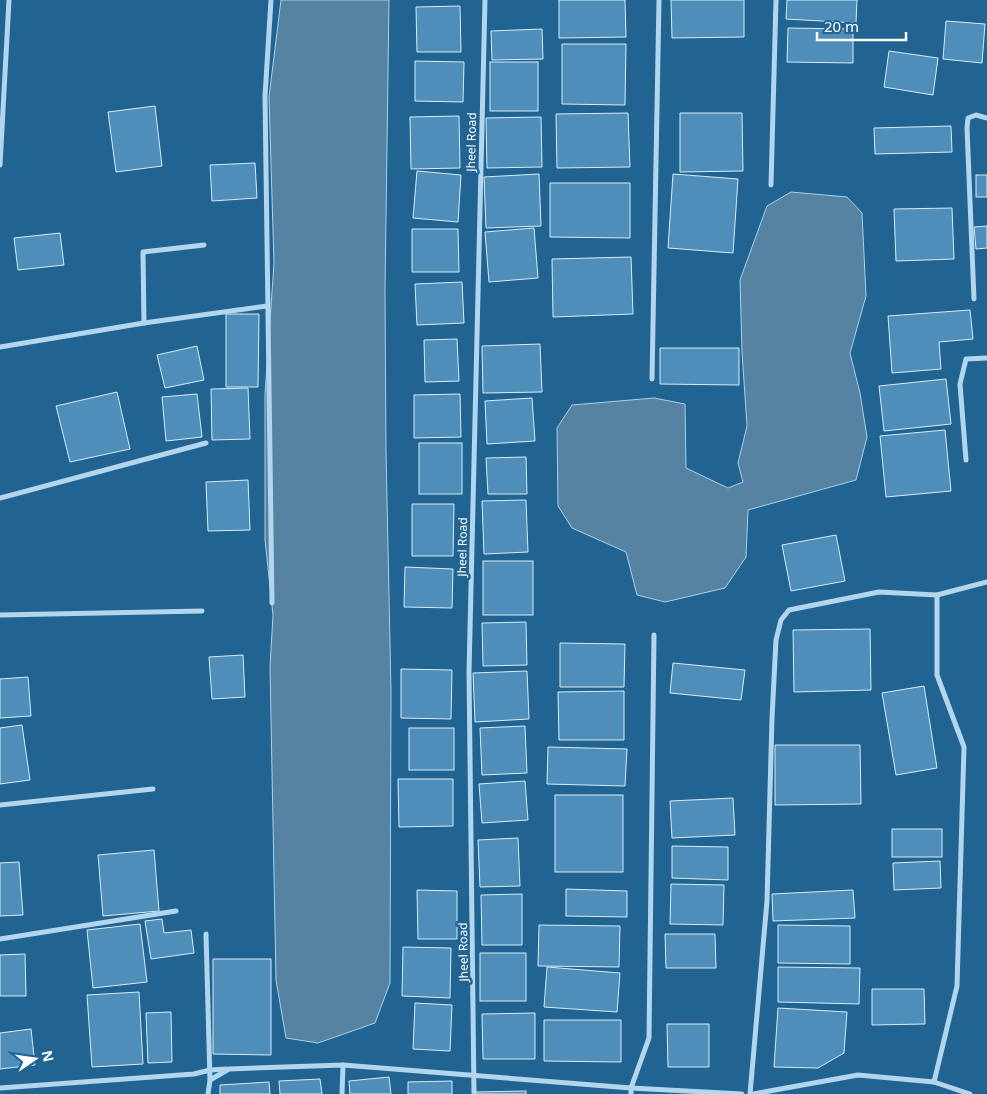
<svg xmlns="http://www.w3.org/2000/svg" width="987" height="1094" viewBox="0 0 987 1094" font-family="'Noto Sans',sans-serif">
  <rect width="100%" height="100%" fill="#216391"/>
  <g fill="#5783a2" stroke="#a6d2ee">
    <path d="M 281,0 L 389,0 L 385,290 L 386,451 L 391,692 L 390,983 L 375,1023 L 318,1043 L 286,1038 L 276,980 L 270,667 L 273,615 L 265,540 L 265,394 L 274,263 L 269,97 Z"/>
    <path d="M 791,192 L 847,197 L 862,213 L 866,296 L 850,353 L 860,393 L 867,437 L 856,480 L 748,510 L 746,557 L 725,588 L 665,602 L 637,595 L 626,552 L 572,528 L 558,506 L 557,428 L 572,405 L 654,398 L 685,404 L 686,468 L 728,488 L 743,482 L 738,463 L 747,426 L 742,352 L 740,280 L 767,206 Z"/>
  </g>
  <g fill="#4e8eb9" stroke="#d7ecf9">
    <path d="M 559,0 L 625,0 L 626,37 L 559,38 Z"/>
    <path d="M 671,0 L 744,0 L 744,37 L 672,38 Z"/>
    <path d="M 787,0 L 857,0 L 856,23 L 786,19 Z"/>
    <path d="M 460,6 L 461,52 L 417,52 L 416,7 Z"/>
    <path d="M 946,21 L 985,24 L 982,63 L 943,59 Z"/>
    <path d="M 788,28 L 853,29 L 853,63 L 787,62 Z"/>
    <path d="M 542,29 L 543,59 L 492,60 L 491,31 Z"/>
    <path d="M 562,44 L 626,44 L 625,105 L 562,104 Z"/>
    <path d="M 889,51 L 938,58 L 933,95 L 884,87 Z"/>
    <path d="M 415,61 L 464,62 L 463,102 L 415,101 Z"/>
    <rect x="490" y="62" width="48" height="49"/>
    <path d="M 155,106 L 162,166 L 116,172 L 108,112 Z"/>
    <path d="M 628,113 L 630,167 L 557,168 L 556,114 Z"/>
    <path d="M 680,113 L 742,113 L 743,171 L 680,172 Z"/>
    <path d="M 459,116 L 460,168 L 411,169 L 410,117 Z"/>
    <path d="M 541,117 L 542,167 L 487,168 L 486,118 Z"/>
    <path d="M 951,126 L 952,152 L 875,154 L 874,128 Z"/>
    <path d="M 255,163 L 257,198 L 212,201 L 210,165 Z"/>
    <path d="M 417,171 L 461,175 L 458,222 L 413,218 Z"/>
    <path d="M 539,174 L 541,226 L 486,228 L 484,177 Z"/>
    <path d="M 673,174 L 738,179 L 733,253 L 668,248 Z"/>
    <rect x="976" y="175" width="11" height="22"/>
    <path d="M 550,183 L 630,183 L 630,238 L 550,237 Z"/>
    <path d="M 952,208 L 954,259 L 896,261 L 894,209 Z"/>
    <path d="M 987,226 L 987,248 L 976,249 L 974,227 Z"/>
    <path d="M 534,228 L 538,278 L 489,282 L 485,232 Z"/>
    <path d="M 412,229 L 458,229 L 459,272 L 412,272 Z"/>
    <path d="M 60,233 L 64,265 L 18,270 L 14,238 Z"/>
    <path d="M 631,257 L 633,314 L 553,317 L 552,259 Z"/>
    <path d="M 462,282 L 464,323 L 417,325 L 415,284 Z"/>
    <path d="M 970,310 L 973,339 L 939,342 L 941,369 L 892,373 L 888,316 Z"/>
    <path d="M 226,314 L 259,314 L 258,387 L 226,387 Z"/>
    <path d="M 457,339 L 459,381 L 425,382 L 424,340 Z"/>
    <path d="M 540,344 L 542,392 L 483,393 L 482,346 Z"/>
    <path d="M 197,346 L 204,380 L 165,388 L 157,355 Z"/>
    <path d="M 660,348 L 739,348 L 739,385 L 660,384 Z"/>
    <path d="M 946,379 L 951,424 L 884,431 L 879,386 Z"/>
    <path d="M 248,388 L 250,439 L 212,440 L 211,389 Z"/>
    <path d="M 117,392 L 130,449 L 70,462 L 56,406 Z"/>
    <path d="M 197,394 L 202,437 L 166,441 L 162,397 Z"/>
    <path d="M 460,394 L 461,437 L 414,438 L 414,395 Z"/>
    <path d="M 532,398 L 535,441 L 487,444 L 485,401 Z"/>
    <path d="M 945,430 L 951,491 L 886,497 L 880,436 Z"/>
    <rect x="419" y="443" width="43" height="51"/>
    <path d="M 526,457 L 527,494 L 488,494 L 486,458 Z"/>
    <path d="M 248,480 L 250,530 L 208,531 L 206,482 Z"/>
    <path d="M 526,500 L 528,552 L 484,554 L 482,501 Z"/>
    <path d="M 412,504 L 454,504 L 453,556 L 412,556 Z"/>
    <path d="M 836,535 L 845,581 L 791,591 L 782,545 Z"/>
    <rect x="483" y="561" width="50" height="54"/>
    <path d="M 405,567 L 453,569 L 452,608 L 404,607 Z"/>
    <path d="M 526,622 L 527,665 L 483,666 L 482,623 Z"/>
    <path d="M 870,629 L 871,690 L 794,692 L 793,630 Z"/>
    <path d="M 560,643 L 625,644 L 624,687 L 560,687 Z"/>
    <path d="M 243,655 L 245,697 L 212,699 L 209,657 Z"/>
    <path d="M 673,663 L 745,670 L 741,700 L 670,693 Z"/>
    <path d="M 401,669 L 452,670 L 451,719 L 401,718 Z"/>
    <path d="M 527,671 L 529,719 L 475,722 L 473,673 Z"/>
    <path d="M 28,677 L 31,716 L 0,718 L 0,679 Z"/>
    <path d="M 924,686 L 937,768 L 896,775 L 882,693 Z"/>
    <path d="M 624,691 L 624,740 L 559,740 L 558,692 Z"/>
    <path d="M 22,725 L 30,780 L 0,784 L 0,728 Z"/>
    <path d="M 525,726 L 527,773 L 482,775 L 480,728 Z"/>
    <rect x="409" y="728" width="45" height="42"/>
    <path d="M 775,745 L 860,745 L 861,804 L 775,805 Z"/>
    <path d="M 548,747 L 627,749 L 625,786 L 547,784 Z"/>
    <path d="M 398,779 L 453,779 L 453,826 L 399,827 Z"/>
    <path d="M 525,781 L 528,820 L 482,823 L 479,784 Z"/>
    <rect x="555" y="795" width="68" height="77"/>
    <path d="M 733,798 L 735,835 L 672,838 L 670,801 Z"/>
    <rect x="892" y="829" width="50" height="28"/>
    <path d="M 518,838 L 520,886 L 480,887 L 478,840 Z"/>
    <path d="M 672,846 L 728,847 L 728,880 L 672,878 Z"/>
    <path d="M 154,850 L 159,911 L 103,916 L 98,855 Z"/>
    <path d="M 940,861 L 941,888 L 894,890 L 893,863 Z"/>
    <path d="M 19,862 L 23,915 L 0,916 L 0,863 Z"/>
    <path d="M 671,884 L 724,885 L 723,925 L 670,924 Z"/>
    <path d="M 566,889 L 627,891 L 627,917 L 566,916 Z"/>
    <path d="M 417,890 L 457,891 L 457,939 L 418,939 Z"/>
    <path d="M 853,890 L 855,918 L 773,921 L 772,894 Z"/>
    <path d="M 522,894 L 522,945 L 482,945 L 481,895 Z"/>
    <path d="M 162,919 L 164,933 L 191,930 L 194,953 L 151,959 L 145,921 Z"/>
    <path d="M 140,924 L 147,982 L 93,988 L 87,930 Z"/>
    <path d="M 539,925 L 620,926 L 619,967 L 538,966 Z"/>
    <path d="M 778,925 L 850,926 L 850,964 L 778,963 Z"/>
    <path d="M 665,934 L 715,934 L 716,968 L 666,968 Z"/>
    <path d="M 403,947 L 451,948 L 450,998 L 402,996 Z"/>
    <rect x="480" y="953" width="46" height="48"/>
    <path d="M 25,954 L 26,996 L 0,996 L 0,955 Z"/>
    <path d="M 213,959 L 271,959 L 271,1055 L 213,1054 Z"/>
    <path d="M 547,967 L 620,973 L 617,1012 L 544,1007 Z"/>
    <path d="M 778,967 L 860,968 L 859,1004 L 778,1002 Z"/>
    <path d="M 872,989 L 924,989 L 925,1024 L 872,1025 Z"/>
    <path d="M 139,992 L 143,1064 L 92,1067 L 87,995 Z"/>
    <path d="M 415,1003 L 452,1005 L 450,1051 L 413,1049 Z"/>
    <path d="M 778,1008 L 847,1012 L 844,1053 L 818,1068 L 774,1067 Z"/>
    <path d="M 171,1012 L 172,1062 L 148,1063 L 146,1013 Z"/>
    <path d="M 535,1013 L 535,1059 L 483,1059 L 482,1014 Z"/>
    <path d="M 544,1020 L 621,1020 L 621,1062 L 544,1061 Z"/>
    <path d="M 667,1024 L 709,1024 L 709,1067 L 668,1067 Z"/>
    <path d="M 31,1029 L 35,1065 L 0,1069 L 0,1033 Z"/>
    <path d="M 389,1077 L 391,1094 L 350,1094 L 349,1081 Z"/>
    <path d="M 320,1079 L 322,1094 L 280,1094 L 279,1081 Z"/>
    <path d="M 452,1081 L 452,1094 L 408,1094 L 408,1082 Z"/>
    <path d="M 269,1082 L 270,1094 L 220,1094 L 220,1085 Z"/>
    <path d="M 526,1091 L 526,1094 L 476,1094 L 476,1092 Z"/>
  </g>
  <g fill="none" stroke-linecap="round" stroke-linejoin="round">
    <g stroke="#b2d6ed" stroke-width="5">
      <path d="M 271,0 L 265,96 L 272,603"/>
      <path d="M 0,165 L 9,0"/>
      <path d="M 771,185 L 776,0"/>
      <path d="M 974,299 L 967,128 L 968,118 L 976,115 L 987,118"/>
      <path d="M 144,323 L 143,252 L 204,245"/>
      <path d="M 0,347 L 144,323 L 267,306"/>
      <path d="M 652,379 L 659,0"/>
      <path d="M 966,460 L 960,384 L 966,359 L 987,358"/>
      <path d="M 0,498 L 206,443"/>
      <path d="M 0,615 L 202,611"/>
      <path d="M 0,805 L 153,789"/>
      <path d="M 206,934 L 210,1080"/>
      <path d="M 0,939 L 176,911"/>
      <path d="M 934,1082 L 957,986 L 964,747 L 937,675 L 937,595"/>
      <path d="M 0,1088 L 194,1074 L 210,1070 L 226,1069"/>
      <path d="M 208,1094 L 210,1080 L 229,1069 L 343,1065 L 631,1088 L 742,1094"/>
      <path d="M 342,1094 L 343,1065"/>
      <path d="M 474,1094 L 469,672 L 485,0"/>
      <path d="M 631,1094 L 631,1088 L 649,1038 L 654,635"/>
      <path d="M 750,1094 L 767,901 L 772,718 L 776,640 L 781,620 L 789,610 L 879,592 L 937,595 L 987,582"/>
      <path d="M 753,1094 L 858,1075 L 934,1082 L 970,1094"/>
    </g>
  </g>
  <g text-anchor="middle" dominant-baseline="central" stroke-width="5" stroke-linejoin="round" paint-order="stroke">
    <g font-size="12" fill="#fff" stroke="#216391">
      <text transform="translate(471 142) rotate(-89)">Jheel Road</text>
      <text transform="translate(462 547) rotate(-89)">Jheel Road</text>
      <text transform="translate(463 952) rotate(-91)">Jheel Road</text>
    </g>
  </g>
  <g transform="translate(35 1059) rotate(77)" stroke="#216391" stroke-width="4" paint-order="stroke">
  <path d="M0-4L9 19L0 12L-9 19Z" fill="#ffffff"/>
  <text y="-8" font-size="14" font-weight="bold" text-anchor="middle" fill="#ffffff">N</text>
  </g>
  <path d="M817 32v8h89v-8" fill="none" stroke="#ffffff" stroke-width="2.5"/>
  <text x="824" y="32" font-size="15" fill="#ffffff" stroke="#216391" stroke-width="4" paint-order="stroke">20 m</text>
</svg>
